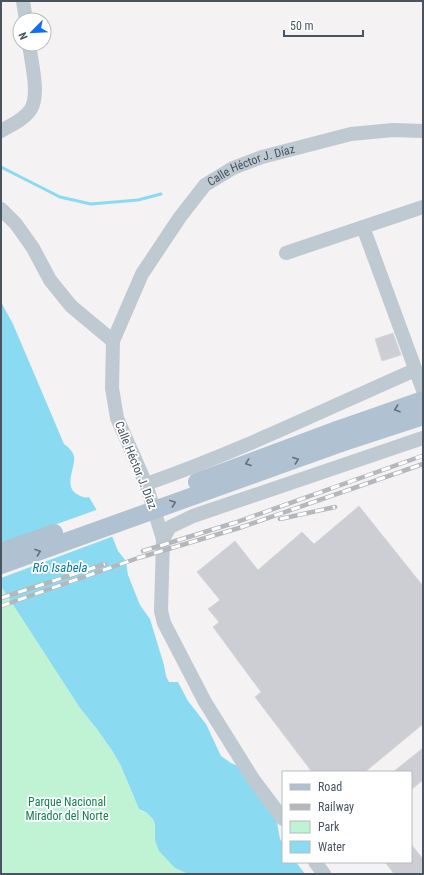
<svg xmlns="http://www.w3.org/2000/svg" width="424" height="875" viewBox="0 0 424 875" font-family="'Roboto Condensed',sans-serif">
  <rect width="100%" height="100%" fill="#f4f2f2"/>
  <path fill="#bff3d4" d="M 2,587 L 80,708 L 97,729 L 113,752 L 120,764 L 134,798 L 141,811 L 147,813 L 153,819 L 175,868 L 188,874 L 1,874 L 1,588 Z"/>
  <path fill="#8adbf2" d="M 1,302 L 13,324 L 64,444 C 68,447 72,450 74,456 C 76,467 63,486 77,494 C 81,497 85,498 89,497 L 112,536 L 118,551 L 126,561 L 128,575 L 140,605 L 150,619 L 164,665 L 166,676 L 169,682 L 178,682 L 188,701 L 206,724 L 221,756 L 231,763 L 244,769 L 276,817 L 280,839 L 283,843 L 283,862 L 296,862 L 305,874 L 188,874 L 175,868 L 159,851 L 155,840 L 155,824 L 153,819 L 147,813 L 139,809 L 120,764 L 113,752 L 97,729 L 80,708 L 1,586 Z"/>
  <path fill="#f4f2f2" d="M 99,509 L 114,536 L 1,578 L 1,544 Z"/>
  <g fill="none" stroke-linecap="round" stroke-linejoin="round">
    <path stroke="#8adbf2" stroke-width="3" d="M 1,167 L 60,197 L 91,204 L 138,200 L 161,194"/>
  </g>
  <g fill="#ccced4" stroke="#d6d8dd">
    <path d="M 393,333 L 401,355 L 382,361 L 375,339 Z"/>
    <path d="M 359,506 L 423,586 L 423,724 L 365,772 L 312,772 L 255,697 L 261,692 L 213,627 L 219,622 L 208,609 L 220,600 L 197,572 L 235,541 L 258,570 L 302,532 L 314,544 Z"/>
    <path d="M 423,748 L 423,780 L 411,790 L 411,772 L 393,772 Z"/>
    <path d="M 411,844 L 423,859 L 423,874 L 394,874 L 385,862 L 411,862 Z"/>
  </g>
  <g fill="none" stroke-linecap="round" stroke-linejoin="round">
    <g stroke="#bfc9d2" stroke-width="14">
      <path d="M 23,1 L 26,20"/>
      <path d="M 1,131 C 11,125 25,119 31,109 C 40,94 31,61 29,44"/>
      <path d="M 1,209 L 16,224 L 33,248 L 50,280 L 71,306 L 113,341"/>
      <path d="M 363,227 L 423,390"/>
      <path d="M 286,253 L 423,207"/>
      <path d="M 146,484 C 238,452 326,409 415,370"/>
      <path d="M 163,539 L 170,527 L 193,516 L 423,438"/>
      <path id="s1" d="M 283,819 L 253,779 L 205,702 L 164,623 L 161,611 L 163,539 L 146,484 L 117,418 L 112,388 L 113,341 L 142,274 L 180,217 L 205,185 L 233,168 L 262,157 L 351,134 L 393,130 L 423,131"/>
      <path d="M 315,862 L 324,874"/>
    </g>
    <g stroke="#b0c1d2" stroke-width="18">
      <path d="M 337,430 L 423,400"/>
      <path d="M 341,443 L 423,416"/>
    </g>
    <g stroke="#b4b7bc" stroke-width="4.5">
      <g id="rail">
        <path d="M 280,519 L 335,507"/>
        <path d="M 143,551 L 237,522 L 422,456"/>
        <path d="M 1,598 L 105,564"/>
        <path d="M 1,606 L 138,558 L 239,528 L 423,464"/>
      </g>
    </g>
    <use href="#rail" stroke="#fff" stroke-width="3" stroke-dasharray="9" stroke-linecap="butt"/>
    <g stroke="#b0c1d2" stroke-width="18">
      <path d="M 197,482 L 337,430"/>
      <path d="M 1,552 L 54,533"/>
      <path d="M 1,565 L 341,443"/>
    </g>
  </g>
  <defs><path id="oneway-chevron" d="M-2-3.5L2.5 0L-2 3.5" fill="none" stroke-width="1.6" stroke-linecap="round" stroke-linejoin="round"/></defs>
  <g stroke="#62707d">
    <use href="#oneway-chevron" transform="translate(397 409) rotate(161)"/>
    <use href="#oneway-chevron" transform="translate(296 460) rotate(-20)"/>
    <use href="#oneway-chevron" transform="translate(248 463) rotate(160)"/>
    <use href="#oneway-chevron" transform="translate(173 503) rotate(-20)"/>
    <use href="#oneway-chevron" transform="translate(38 552) rotate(-20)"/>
  </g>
  <g text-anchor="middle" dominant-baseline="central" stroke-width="3.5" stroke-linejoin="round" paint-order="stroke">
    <g font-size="12" fill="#485561" stroke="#fff">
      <text stroke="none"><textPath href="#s1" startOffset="754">Calle Héctor J. Díaz</textPath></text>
      <text transform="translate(136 465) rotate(68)">Calle Héctor J. Díaz</text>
    </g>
    <g font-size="12" fill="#12834c" stroke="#fff">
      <text x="67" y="802">Parque Nacional<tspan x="67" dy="14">Mirador del Norte</tspan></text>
    </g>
    <g font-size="13" font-style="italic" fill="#057da0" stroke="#fff">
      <text x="60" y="567">Río Isabela</text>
    </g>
  </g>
  <rect width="424" height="875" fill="none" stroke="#485561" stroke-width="4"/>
  <rect x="282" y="771" width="130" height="92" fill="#ffffff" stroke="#b6bbc0"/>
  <rect x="290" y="784" width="20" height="6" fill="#b0c1d2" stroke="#b6bbc0"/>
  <text x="318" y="791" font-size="12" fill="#485561">Road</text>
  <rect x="290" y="804" width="20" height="6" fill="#b4b7bc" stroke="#b6bbc0"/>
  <text x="318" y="811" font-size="12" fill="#485561">Railway</text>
  <rect x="290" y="821" width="20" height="12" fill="#bff3d4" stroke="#b6bbc0"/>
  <text x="318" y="831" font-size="12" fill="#485561">Park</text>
  <rect x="290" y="841" width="20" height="12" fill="#8adbf2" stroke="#b6bbc0"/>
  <text x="318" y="851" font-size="12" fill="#485561">Water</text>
  <g transform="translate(32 32) rotate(246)"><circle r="19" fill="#ffffff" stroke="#b6bbc0"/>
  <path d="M0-3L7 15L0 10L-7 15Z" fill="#0f6ff1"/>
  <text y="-6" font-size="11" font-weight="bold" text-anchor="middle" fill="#485561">N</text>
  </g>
  <path d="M284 30v6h79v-6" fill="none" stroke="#485561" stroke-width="2"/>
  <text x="290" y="30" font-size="12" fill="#485561" stroke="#ffffff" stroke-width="3" paint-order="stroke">50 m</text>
</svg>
